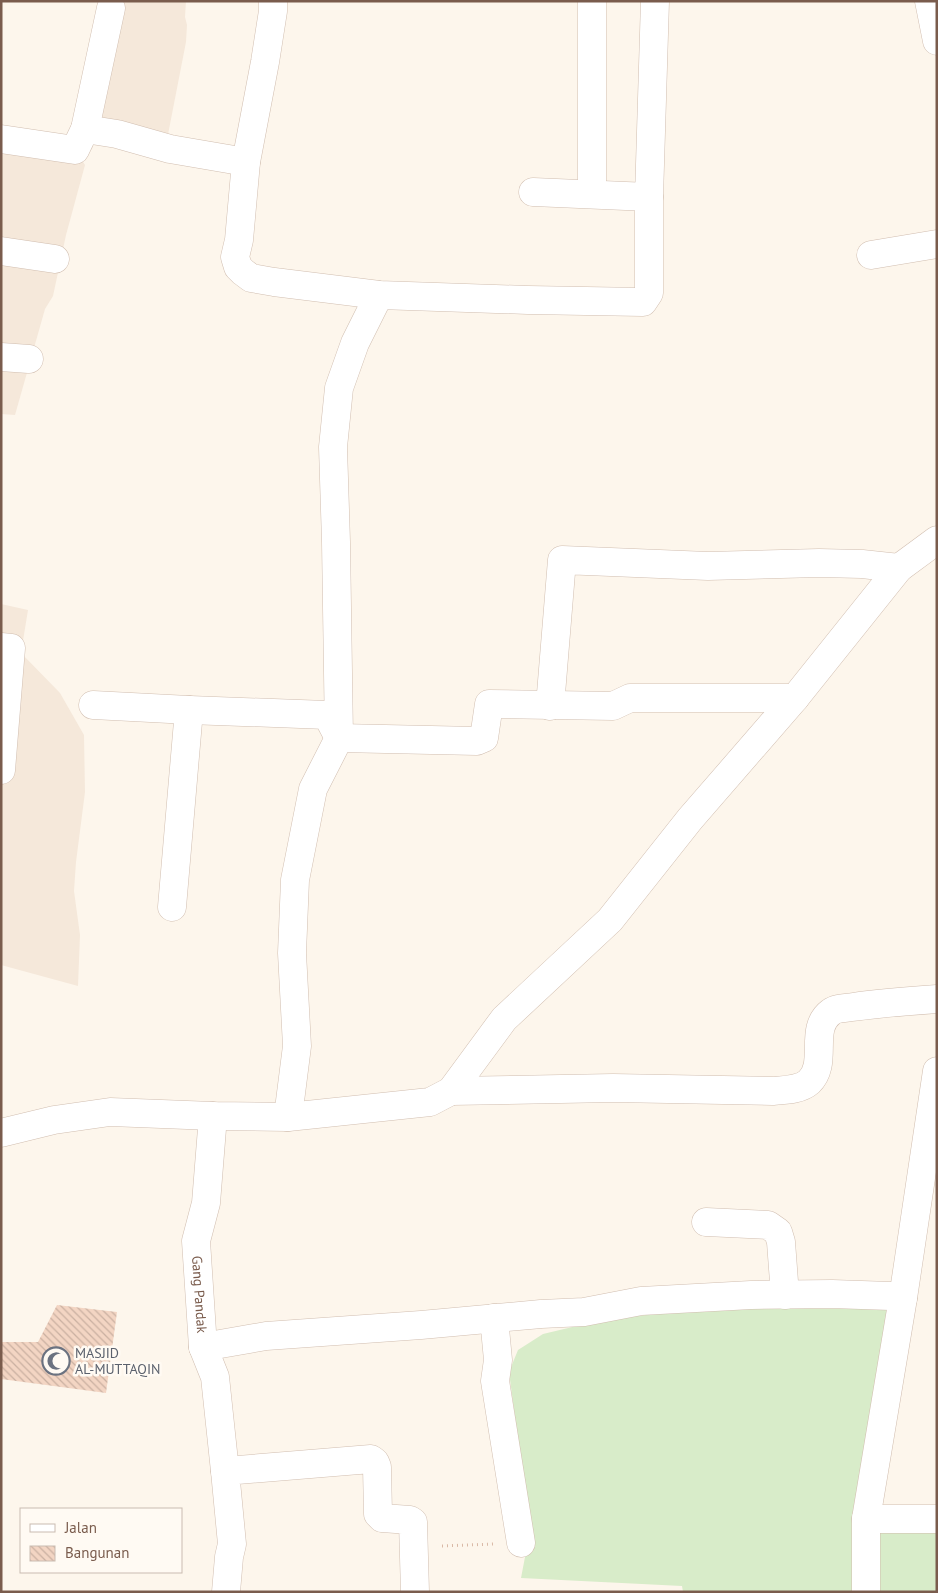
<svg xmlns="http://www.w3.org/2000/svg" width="938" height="1593" viewBox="0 0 938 1593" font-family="'PT Sans',sans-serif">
  <defs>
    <pattern id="building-back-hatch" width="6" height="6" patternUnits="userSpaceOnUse" patternTransform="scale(1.25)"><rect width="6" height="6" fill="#f3d5c3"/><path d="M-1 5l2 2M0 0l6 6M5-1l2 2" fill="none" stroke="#cab0a1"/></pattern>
  </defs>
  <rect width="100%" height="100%" fill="#fdf6ec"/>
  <g fill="#f5e8da">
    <path d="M 114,1 L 186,1 L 185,17 L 187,25 L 186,42 L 164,155 L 97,133 L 92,149 L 81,159 L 85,165 L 66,235 L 53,296 L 45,309 L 15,415 L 1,414 L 1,149 L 71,148 Z"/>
    <path d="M 1,604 L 28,610 L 21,653 L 60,693 L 84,735 L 85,792 L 76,862 L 74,891 L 80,935 L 78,986 L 1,965 Z"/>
  </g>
  <g fill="#d8ecc9">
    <path d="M 830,1305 L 890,1309 L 854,1592 L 683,1592 L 682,1586 L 521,1578 L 530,1531 L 509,1372 L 518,1350 L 543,1334 L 606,1319 L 737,1306 Z"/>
    <path d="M 873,1525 L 937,1525 L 937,1592 L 874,1592 Z"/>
  </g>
  <path fill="url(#building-back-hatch)" d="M 57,1305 L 117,1312 L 106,1393 L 1,1379 L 1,1342 L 38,1342 Z"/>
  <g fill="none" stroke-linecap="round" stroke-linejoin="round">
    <g stroke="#d1beb0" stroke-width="29">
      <g id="minor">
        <path d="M 273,1 L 273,11 L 265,62 L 246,162 L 239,240 L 235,257 L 238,267 L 243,272 L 251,278 L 274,282 L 379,295 L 528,300 L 643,302 L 649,293 L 649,197 L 655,1"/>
        <path d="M 592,1 L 592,186"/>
        <path d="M 929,1 L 937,41"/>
        <path d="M 85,129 L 117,134 L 170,149 L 246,162"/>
        <path d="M 1,139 L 75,150 L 85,129 L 111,8"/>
        <path d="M 533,192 L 649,197"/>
        <path d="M 1,251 L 55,259"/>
        <path d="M 871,255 L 937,244"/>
        <path d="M 1,357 L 29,359"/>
        <path d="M 1,647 L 11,648 L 1,770"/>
        <path d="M 93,705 L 189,710 L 327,715 L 339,738 L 477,741 L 484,738 L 489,704 L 613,706 L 630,698 L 795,698"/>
        <path d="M 550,706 L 562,560 L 708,566 L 819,563 L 862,564 L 899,568"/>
        <path d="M 172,907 L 189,710"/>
        <path d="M 451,1091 L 613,1088 L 773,1091 C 784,1090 800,1090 809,1082 C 829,1063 808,1029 831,1012 C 836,1008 846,1008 853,1007 C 881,1003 909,1001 937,999"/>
        <path id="s1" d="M 213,1116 L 206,1203 L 196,1241 L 203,1347 L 215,1377 L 225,1471"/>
        <path d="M 288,1117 L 297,1046 L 292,953 L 295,880 L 313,789 L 339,738 L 336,542 L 333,447 L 339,388 L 355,343 L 379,295"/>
        <path d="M 1,1133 L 54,1120 L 110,1112 L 213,1116 L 288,1117 L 430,1102 L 451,1091 L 504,1019 L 610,920 L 690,819 L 795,698 L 899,568 L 937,540"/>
        <path d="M 706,1222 L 768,1225 L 778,1232 L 781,1242 L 785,1295"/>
        <path d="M 494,1318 L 498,1360 L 495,1381 L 521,1543"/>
        <path d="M 203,1347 L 266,1336 L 421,1325 L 541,1314 L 584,1312 L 641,1301 L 751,1295 L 832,1294 L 891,1296 L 903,1298"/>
        <path d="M 866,1519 L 937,1519"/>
        <path d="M 226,1592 L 229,1557 L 232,1544 L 225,1471 L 371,1459 L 375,1462 L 377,1467 L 378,1514 L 382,1518 L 410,1520 L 413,1522 L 415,1592"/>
        <path d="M 866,1592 L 866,1519 L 903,1298 L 937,1071"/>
      </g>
    </g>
    <path stroke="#d9b8a5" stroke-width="3" stroke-dasharray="1 4" stroke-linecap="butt" d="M 442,1546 L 493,1544"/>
    <use href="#minor" stroke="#fff" stroke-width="28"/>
  </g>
  <defs>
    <g id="mosque-ring" transform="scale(1.4375)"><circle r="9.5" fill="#fffaf3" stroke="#6b7280" stroke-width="1.5"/><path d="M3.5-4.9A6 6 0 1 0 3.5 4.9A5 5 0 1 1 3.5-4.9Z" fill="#6b7280"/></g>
  </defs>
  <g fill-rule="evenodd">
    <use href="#mosque-ring" x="56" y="1361"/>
  </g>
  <g text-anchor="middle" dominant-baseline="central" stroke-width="5" stroke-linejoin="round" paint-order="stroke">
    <g font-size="14" fill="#7a5c4d" stroke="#fffaf3">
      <text stroke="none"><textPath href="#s1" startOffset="180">Gang Pandak</textPath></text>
    </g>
    <g font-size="14" fill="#5b616d" stroke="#fffaf3" text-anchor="start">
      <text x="75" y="1353">MASJID<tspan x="75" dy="16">AL-MUTTAQIN</tspan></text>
    </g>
  </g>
  <rect width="938" height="1593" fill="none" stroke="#7a5c4d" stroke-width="5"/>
  <rect x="20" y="1508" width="162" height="65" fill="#fffaf3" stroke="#cabbb1"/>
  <rect x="30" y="1524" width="25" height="8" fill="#ffffff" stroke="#cabbb1"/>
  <text x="65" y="1533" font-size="15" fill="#7a5c4d">Jalan</text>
  <rect x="30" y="1546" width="25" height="15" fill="url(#building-back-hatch)" stroke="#cabbb1"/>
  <text x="65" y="1558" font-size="15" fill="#7a5c4d">Bangunan</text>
</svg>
